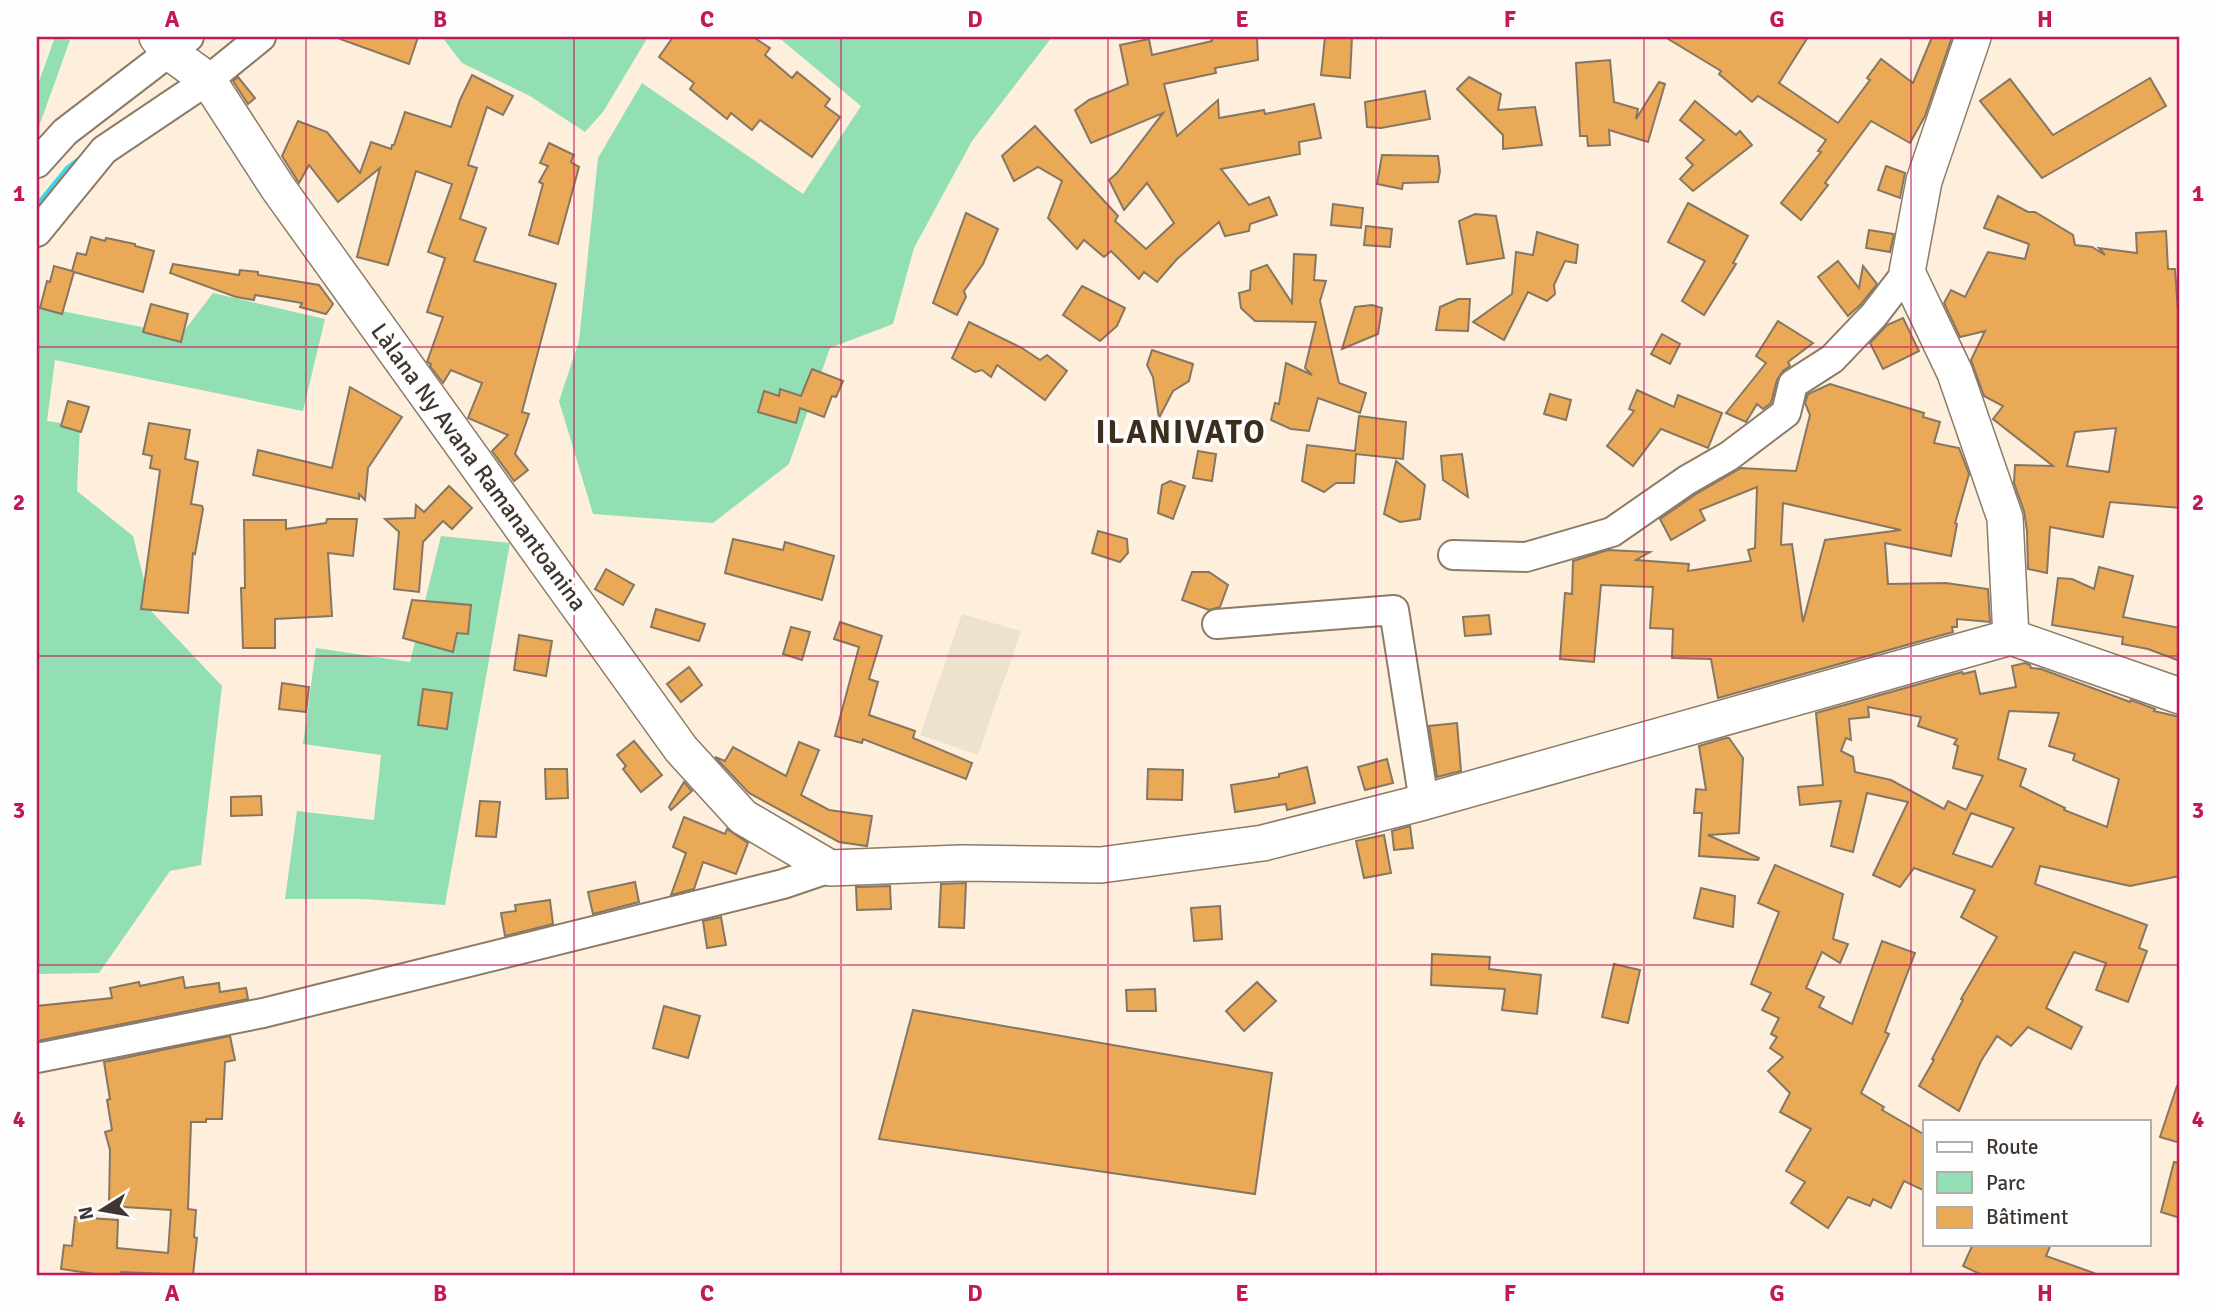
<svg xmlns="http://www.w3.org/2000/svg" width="2217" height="1312" viewBox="0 0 2217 1312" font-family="Signika,sans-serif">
  <rect width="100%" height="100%" fill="#feefdd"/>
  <path fill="#ece2ce" d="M 962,614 L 1021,631 L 978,755 L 920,735 Z"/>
  <g fill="#91dfb2">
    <path d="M 55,37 L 70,40 L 37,132 L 37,87 Z"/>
    <path d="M 442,37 L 648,37 L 603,112 L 585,132 L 530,96 L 462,63 Z"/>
    <path d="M 778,37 L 1052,37 L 972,141 L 914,248 L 893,324 L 830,348 L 789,464 L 713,523 L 593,514 L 559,401 L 579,341 L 598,158 L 642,83 L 803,194 L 861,106 Z"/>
    <path d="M 213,293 L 325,319 L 303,411 L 55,360 L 47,421 L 80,426 L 77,491 L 133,536 L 152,612 L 222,686 L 201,865 L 170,871 L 99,973 L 37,974 L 37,306 L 181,335 Z"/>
    <path d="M 441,536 L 510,543 L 445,905 L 364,899 L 285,899 L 297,811 L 374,820 L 381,755 L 303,744 L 316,648 L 410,662 Z"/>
  </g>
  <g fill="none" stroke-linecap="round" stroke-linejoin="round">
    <path stroke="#3bd5e8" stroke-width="7" d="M 37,207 L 68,169 L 81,159"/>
  </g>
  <g fill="#e9a956" stroke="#877662" stroke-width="2" fill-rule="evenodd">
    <path d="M 341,37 L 418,37 L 409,64 L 340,39 Z"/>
    <path d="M 673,37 L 753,37 L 770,48 L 765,55 L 792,78 L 797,72 L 830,99 L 825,106 L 840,117 L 812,157 L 760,120 L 752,130 L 731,113 L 727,119 L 690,89 L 694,83 L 659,57 Z"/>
    <path d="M 1211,37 L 1257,37 L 1258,60 L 1215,68 L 1216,73 L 1164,84 L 1177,136 L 1218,100 L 1219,118 L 1264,110 L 1265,114 L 1314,104 L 1321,138 L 1299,142 L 1300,154 L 1221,169 L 1249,205 L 1269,197 L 1277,215 L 1250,224 L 1249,231 L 1225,236 L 1219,222 L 1177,259 L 1157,282 L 1144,272 L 1139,279 L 1111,251 L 1104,257 L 1084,240 L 1077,249 L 1048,218 L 1062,181 L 1038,167 L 1014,181 L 1002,156 L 1035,126 L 1118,216 L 1115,221 L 1146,249 L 1174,223 L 1147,183 L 1124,210 L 1109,180 L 1117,173 L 1163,113 L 1091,143 L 1075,110 L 1089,100 L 1128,84 L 1120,45 L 1149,39 L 1152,55 L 1212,41 Z"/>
    <path d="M 1325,37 L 1352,37 L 1350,78 L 1321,75 Z"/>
    <path d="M 1665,37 L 1808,37 L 1779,83 L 1838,123 L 1870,80 L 1867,78 L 1881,59 L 1913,83 L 1932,37 L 1952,37 L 1925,116 L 1910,143 L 1871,121 L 1825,183 L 1828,185 L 1801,220 L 1781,203 L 1821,152 L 1818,151 L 1826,140 L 1758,96 L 1752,102 L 1719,74 L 1721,71 Z"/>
    <path d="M 1610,60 L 1614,102 L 1638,109 L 1636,119 L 1659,82 L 1665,84 L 1648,142 L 1609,130 L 1610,145 L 1588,146 L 1587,136 L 1580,136 L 1576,63 Z"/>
    <path d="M 472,75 L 513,96 L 503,115 L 487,107 L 468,165 L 477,168 L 460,219 L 486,228 L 474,261 L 556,284 L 522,412 L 529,414 L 515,454 L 528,470 L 514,481 L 492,451 L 508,435 L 468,418 L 482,383 L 451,370 L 443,383 L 430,366 L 431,364 L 427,362 L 443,317 L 427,312 L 445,258 L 428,252 L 452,184 L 416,171 L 388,265 L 357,257 L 380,168 L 338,202 L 309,165 L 299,183 L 282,156 L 298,121 L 327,132 L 360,173 L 371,142 L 391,149 L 392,145 L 394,145 L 405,112 L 451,127 L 460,100 Z"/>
    <path d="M 238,77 L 255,98 L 248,104 L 233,81 Z"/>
    <path d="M 1469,77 L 1501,94 L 1498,110 L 1535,107 L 1542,145 L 1503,149 L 1503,135 L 1457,89 Z"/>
    <path d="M 2150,78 L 2166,106 L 2042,178 L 1980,101 L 2010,79 L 2053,135 Z"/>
    <path d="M 1425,91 L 1430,119 L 1381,128 L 1367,127 L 1365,102 Z"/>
    <path d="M 1695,101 L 1736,135 L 1740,131 L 1752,145 L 1693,191 L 1680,179 L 1693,165 L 1686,158 L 1704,140 L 1680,120 Z"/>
    <path d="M 549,143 L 574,155 L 571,162 L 579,167 L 558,244 L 529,235 L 543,184 L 539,182 L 548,166 L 540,163 Z"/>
    <path d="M 1382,155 L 1438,156 L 1440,171 L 1438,182 L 1403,183 L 1402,189 L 1377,184 Z"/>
    <path d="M 1886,166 L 1905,173 L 1900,198 L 1878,190 Z"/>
    <path d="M 1998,196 L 2028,212 L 2035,212 L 2073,235 L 2075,245 L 2092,247 L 2105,255 L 2099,248 L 2137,253 L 2136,233 L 2166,231 L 2168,269 L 2175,269 L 2180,339 L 2180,508 L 2110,502 L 2103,537 L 2050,527 L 2047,573 L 2028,569 L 2027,531 L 2024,511 L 2014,483 L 2015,465 L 2053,466 L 1993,419 L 2003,406 L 1984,396 L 1971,360 L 1985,331 L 1960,337 L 1944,303 L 1951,290 L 1965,297 L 1988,252 L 2025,259 L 2029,244 L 1984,228 ZM 2116,428 L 2109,472 L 2067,466 L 2075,432 Z"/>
    <path d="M 1688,203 L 1748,236 L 1733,263 L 1736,264 L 1704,315 L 1682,301 L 1705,261 L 1668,242 Z"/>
    <path d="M 1333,204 L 1363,208 L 1361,228 L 1331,225 Z"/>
    <path d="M 966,213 L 998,229 L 983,264 L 964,291 L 966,297 L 957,315 L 933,303 Z"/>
    <path d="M 1475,214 L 1496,216 L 1504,258 L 1467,264 L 1459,221 Z"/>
    <path d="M 1366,226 L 1392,229 L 1390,247 L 1364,245 Z"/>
    <path d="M 1869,230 L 1894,234 L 1890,252 L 1866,248 Z"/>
    <path d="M 1537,232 L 1578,245 L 1576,263 L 1565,261 L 1554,285 L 1555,294 L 1547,301 L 1528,292 L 1504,340 L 1473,322 L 1512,294 L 1516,252 L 1533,255 Z"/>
    <path d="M 91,237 L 105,241 L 106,238 L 135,244 L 135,246 L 154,251 L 143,292 L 74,272 L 62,314 L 40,308 L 47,281 L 50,282 L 54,266 L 72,271 L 77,253 L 86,255 Z"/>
    <path d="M 1294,254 L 1316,255 L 1314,280 L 1326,281 L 1320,301 L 1339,383 L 1366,393 L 1360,413 L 1318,398 L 1309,431 L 1291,429 L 1271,420 L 1275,403 L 1279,404 L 1286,363 L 1312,375 L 1305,368 L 1316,322 L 1255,321 L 1241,308 L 1239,293 L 1250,290 L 1251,271 L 1267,265 L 1292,303 Z"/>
    <path d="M 1838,261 L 1859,288 L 1863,266 L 1877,284 L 1861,304 L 1848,316 L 1818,277 Z"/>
    <path d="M 173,264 L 239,275 L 240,270 L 258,272 L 258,275 L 319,285 L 333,304 L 326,314 L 300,307 L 302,303 L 255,295 L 254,300 L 236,297 L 170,273 Z"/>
    <path d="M 1082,286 L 1125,308 L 1117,326 L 1100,341 L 1063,315 Z"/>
    <path d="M 1458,299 L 1470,299 L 1468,331 L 1436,330 L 1440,307 Z"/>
    <path d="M 151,304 L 188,314 L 181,342 L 143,332 Z"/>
    <path d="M 1372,305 L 1382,308 L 1378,334 L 1342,349 L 1355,307 Z"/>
    <path d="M 1903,318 L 1919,351 L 1883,369 L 1870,343 L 1887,325 Z"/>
    <path d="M 1778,321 L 1813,343 L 1788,362 L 1790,366 L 1783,371 L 1777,380 L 1771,403 L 1763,409 L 1757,404 L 1746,422 L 1726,413 L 1766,363 L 1756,356 Z"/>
    <path d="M 969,322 L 1022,348 L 1040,360 L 1047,355 L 1067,371 L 1045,400 L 997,365 L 991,377 L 982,370 L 975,372 L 952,358 Z"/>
    <path d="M 1662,334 L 1680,344 L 1670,364 L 1651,354 Z"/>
    <path d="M 1152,350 L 1193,364 L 1189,381 L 1173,391 L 1159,418 L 1153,377 L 1147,365 Z"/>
    <path d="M 812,369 L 843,381 L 836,397 L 832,396 L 824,417 L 800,408 L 796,423 L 758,412 L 764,391 L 779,396 L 780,389 L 801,396 Z"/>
    <path d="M 1830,384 L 1924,413 L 1923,417 L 1940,422 L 1934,443 L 1959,448 L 1969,474 L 1955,523 L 1957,524 L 1951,556 L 1885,543 L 1888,584 L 1946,583 L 1988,589 L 1990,622 L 1957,619 L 1957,627 L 1952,627 L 1953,632 L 1718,698 L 1711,659 L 1672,658 L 1673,629 L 1650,628 L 1653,587 L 1601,585 L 1594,662 L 1560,659 L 1565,593 L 1572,594 L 1573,561 L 1608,550 L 1650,552 L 1636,560 L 1689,564 L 1688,571 L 1751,561 L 1748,550 L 1755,548 L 1757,487 L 1700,510 L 1705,520 L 1671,540 L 1660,519 L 1696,494 L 1741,468 L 1796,471 L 1810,415 L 1805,403 L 1808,394 ZM 1783,503 L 1805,508 L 1901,530 L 1825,540 L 1803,622 L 1792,544 L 1781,545 Z"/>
    <path d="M 350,387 L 402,417 L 368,468 L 365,500 L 359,494 L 359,499 L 253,475 L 258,450 L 332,468 Z"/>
    <path d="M 1637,390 L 1674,407 L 1678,395 L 1722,413 L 1708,448 L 1661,429 L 1633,466 L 1607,446 L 1634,411 L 1629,409 Z"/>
    <path d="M 1550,394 L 1571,400 L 1566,420 L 1544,414 Z"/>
    <path d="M 68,401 L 89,407 L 81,432 L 61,426 Z"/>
    <path d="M 1359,416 L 1406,422 L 1403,459 L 1356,454 L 1354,483 L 1336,483 L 1324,492 L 1302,481 L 1307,445 L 1355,451 Z"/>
    <path d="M 149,423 L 190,430 L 185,459 L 198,462 L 191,504 L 202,506 L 203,509 L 195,554 L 193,553 L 188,613 L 141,609 L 160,470 L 150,468 L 152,456 L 143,454 Z"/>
    <path d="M 1198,451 L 1216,454 L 1212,481 L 1193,478 Z"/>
    <path d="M 1462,454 L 1468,497 L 1443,480 L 1441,456 Z"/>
    <path d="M 1396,461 L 1425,485 L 1420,519 L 1400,522 L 1384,514 Z"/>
    <path d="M 1170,481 L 1185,486 L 1173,519 L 1158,513 L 1162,485 Z"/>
    <path d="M 449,486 L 472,508 L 452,529 L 443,521 L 423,542 L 419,592 L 394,589 L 399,532 L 385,519 L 415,518 L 416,505 L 424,512 Z"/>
    <path d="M 327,519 L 357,519 L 353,556 L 328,553 L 332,616 L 275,619 L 275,648 L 243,648 L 241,588 L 245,588 L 244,520 L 286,520 L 286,529 L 326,523 Z"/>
    <path d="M 1098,531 L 1127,539 L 1128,553 L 1120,562 L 1092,553 Z"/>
    <path d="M 733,539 L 783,550 L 785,542 L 834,556 L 822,600 L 725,573 Z"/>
    <path d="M 2099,567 L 2133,576 L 2123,617 L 2180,628 L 2180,661 L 2148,649 L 2122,644 L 2123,637 L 2052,625 L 2058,578 L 2072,579 L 2094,589 Z"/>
    <path d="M 606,569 L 634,585 L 623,605 L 595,589 Z"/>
    <path d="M 1192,572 L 1209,572 L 1228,585 L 1220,607 L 1209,610 L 1182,600 Z"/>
    <path d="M 412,600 L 471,605 L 468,634 L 457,633 L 453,652 L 403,638 Z"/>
    <path d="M 656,609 L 705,624 L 699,641 L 651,627 Z"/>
    <path d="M 1489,615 L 1491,634 L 1465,636 L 1463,617 Z"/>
    <path d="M 840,622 L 882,636 L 869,679 L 878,682 L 869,715 L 915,731 L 913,738 L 972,763 L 966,779 L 863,739 L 862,743 L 835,736 L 859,647 L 834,639 Z"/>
    <path d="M 791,627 L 810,632 L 802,660 L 783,654 Z"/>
    <path d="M 519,635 L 552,641 L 546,676 L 514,670 Z"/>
    <path d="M 2025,663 L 2030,665 L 2031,668 L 2041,669 L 2130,702 L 2131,700 L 2155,709 L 2154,711 L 2180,717 L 2180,876 L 2130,886 L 2040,866 L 2035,884 L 2147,925 L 2139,948 L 2147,951 L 2128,1002 L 2096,990 L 2106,963 L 2074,952 L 2046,1008 L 2082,1027 L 2071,1049 L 2028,1027 L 2011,1046 L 1997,1036 L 1981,1061 L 1959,1111 L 1919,1086 L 1934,1060 L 1932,1059 L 1963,1000 L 1961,999 L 1997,937 L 1961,917 L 1975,890 L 1914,868 L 1900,887 L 1873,875 L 1908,802 L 1867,793 L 1853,852 L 1831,846 L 1841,801 L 1800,805 L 1798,787 L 1823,785 L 1816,713 L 1962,672 L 1963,674 L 1975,671 L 1980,694 L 2016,687 L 2012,666 ZM 1868,707 L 1921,717 L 1918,726 L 1957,739 L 1954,744 L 1958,746 L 1953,768 L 1983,776 L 1966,810 L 1948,801 L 1944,809 L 1891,780 L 1855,772 L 1853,757 L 1841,751 L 1846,738 L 1851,740 L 1849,719 L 1869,717 ZM 2009,711 L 2059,713 L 2049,746 L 2075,754 L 2073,760 L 2119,779 L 2107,827 L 2064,810 L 2065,808 L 2020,786 L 2026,769 L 1998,759 ZM 1971,813 L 2014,828 L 1992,867 L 1953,854 Z"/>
    <path d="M 689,667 L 702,685 L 681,702 L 667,684 Z"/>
    <path d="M 282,683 L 309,687 L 306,712 L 279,709 Z"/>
    <path d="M 423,689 L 452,693 L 447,729 L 418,725 Z"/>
    <path d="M 1457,723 L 1461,771 L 1437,777 L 1429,726 Z"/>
    <path d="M 1726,738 L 1729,738 L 1743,758 L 1739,833 L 1708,835 L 1759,858 L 1758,860 L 1699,856 L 1702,813 L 1694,813 L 1696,789 L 1706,790 L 1699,746 Z"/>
    <path d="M 634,741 L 662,775 L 641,792 L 623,769 L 626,766 L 617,755 Z"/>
    <path d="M 799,742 L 819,750 L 801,795 L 829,810 L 872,816 L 867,846 L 839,842 L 749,793 L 715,757 L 725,761 L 733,747 L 786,776 Z"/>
    <path d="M 1387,759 L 1393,783 L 1365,790 L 1358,767 Z"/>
    <path d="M 1307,767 L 1315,803 L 1287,810 L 1286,804 L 1235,812 L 1231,785 L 1279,777 L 1279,774 Z"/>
    <path d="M 545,769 L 567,769 L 568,798 L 546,799 Z"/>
    <path d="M 1148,769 L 1183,770 L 1182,800 L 1147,799 Z"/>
    <path d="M 684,782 L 692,791 L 671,810 L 669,807 Z"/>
    <path d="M 261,796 L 262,815 L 231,816 L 231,797 Z"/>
    <path d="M 480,801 L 500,802 L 496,837 L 476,836 Z"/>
    <path d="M 684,817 L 725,834 L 727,829 L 748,843 L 736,874 L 703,862 L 694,889 L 671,895 L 686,853 L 673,847 Z"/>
    <path d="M 1410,826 L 1413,848 L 1394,850 L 1392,831 Z"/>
    <path d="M 1384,835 L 1391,873 L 1364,878 L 1356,841 Z"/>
    <path d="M 1775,865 L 1843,894 L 1833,939 L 1848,944 L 1840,963 L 1822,952 L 1806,988 L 1824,997 L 1819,1007 L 1852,1024 L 1882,941 L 1915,953 L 1885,1032 L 1889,1034 L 1861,1093 L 1884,1107 L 1882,1110 L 1925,1135 L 1925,1191 L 1904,1181 L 1891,1208 L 1873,1199 L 1870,1206 L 1848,1197 L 1828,1228 L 1791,1203 L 1805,1182 L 1786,1171 L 1811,1129 L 1780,1112 L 1790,1093 L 1768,1071 L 1783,1057 L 1770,1048 L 1777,1037 L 1771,1034 L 1779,1018 L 1762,1010 L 1771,993 L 1751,984 L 1779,912 L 1758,903 Z"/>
    <path d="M 635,882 L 639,902 L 593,914 L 588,892 Z"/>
    <path d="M 966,883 L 964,928 L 939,927 L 941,884 Z"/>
    <path d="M 890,886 L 891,909 L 857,910 L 856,887 Z"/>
    <path d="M 1701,888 L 1735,896 L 1733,927 L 1694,918 Z"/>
    <path d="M 550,900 L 553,924 L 505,936 L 501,913 L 516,911 L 515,905 Z"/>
    <path d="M 1220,906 L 1222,939 L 1194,941 L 1191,908 Z"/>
    <path d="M 721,917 L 726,945 L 707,948 L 703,921 Z"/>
    <path d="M 1432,954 L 1490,957 L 1489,969 L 1541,975 L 1537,1014 L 1502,1010 L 1505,989 L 1431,985 Z"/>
    <path d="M 1614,964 L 1640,970 L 1628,1023 L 1602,1017 Z"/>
    <path d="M 183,977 L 185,988 L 219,983 L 220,992 L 246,988 L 248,999 L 37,1041 L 37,1006 L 112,998 L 110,988 L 139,982 L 140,986 Z"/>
    <path d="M 1257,982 L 1276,1001 L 1244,1031 L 1226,1011 Z"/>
    <path d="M 1155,989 L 1156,1011 L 1127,1011 L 1126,990 Z"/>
    <path d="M 664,1006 L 700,1016 L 688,1058 L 653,1048 Z"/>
    <path d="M 913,1010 L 1272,1073 L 1255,1194 L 879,1139 Z"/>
    <path d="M 230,1036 L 235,1060 L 225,1062 L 222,1119 L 206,1119 L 206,1122 L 191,1122 L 188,1209 L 196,1210 L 194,1237 L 197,1238 L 193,1275 L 121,1272 L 120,1275 L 102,1275 L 61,1269 L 64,1245 L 72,1246 L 75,1217 L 118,1220 L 117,1248 L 168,1253 L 171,1210 L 109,1206 L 110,1150 L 105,1132 L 112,1130 L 107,1100 L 110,1099 L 104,1062 Z"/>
    <path d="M 2177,1086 L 2180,1087 L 2180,1143 L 2160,1137 Z"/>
    <path d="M 2174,1162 L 2180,1163 L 2180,1218 L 2161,1212 Z"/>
    <path d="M 1973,1244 L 2051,1244 L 2046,1256 L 2094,1273 L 2093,1275 L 1982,1275 L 1963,1266 Z"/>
  </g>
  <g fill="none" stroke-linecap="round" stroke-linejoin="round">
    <g stroke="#8c7b67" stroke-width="32">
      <g id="minor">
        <path d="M 37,163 L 65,132 L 189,37"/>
        <path d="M 37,232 L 104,150 L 208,80 L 261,37"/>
        <path d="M 1453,555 L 1526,557 L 1612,532 L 1687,480 L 1729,456 L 1786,413 L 1793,384 L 1832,359 L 1874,315 L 1907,272"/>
        <path d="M 1217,624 L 1394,610 L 1424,802"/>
        <path d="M 37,1058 L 263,1013 L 783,884 L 830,868"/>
      </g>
    </g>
    <g stroke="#8c7b67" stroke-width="38">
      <g id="tertiary">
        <path d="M 157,37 L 169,52 L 208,80 L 278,188 L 681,749 L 743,817 L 830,868 L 961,863 L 1101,865 L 1263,843 L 1424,802 L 2011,637 L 2180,696"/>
        <path d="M 1973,37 L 1924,181 L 1907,272 L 1955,373 L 2005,518 L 2011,637"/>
      </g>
    </g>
    <use href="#minor" stroke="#fff" stroke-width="28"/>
    <use href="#tertiary" stroke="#fff" stroke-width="35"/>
  </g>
  <path fill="none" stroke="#c2185b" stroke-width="2" stroke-opacity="0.55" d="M 306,37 L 306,1275M 574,37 L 574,1275M 841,37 L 841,1275M 1108,37 L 1108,1275M 1376,37 L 1376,1275M 1644,37 L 1644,1275M 1911,37 L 1911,1275M 37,347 L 2180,347M 37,656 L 2180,656M 37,965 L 2180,965"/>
  <g text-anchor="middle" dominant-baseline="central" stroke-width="7" stroke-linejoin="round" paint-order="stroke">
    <g font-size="24" fill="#3f372f" stroke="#fefefe">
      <text transform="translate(479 467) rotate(54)">Làlana Ny Avana Ramanantoanina</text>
    </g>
    <g font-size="32" font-weight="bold" letter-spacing="2" fill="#3c2e1c" stroke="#fefefe">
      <text x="1181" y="432">ILANIVATO</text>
    </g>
  </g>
  <rect width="2217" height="1312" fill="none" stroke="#fefefe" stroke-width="77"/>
  <rect x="1923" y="1120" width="228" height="126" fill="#fefefe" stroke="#b2aeab" stroke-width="2"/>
  <rect x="1937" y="1142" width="35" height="10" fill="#ffffff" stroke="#b2aeab" stroke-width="2"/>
  <text x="1986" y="1154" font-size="21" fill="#3f372f">Route</text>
  <rect x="1937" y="1172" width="35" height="21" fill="#91dfb2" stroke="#b2aeab" stroke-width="2"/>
  <text x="1986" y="1190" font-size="21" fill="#3f372f">Parc</text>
  <rect x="1937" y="1207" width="35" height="21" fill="#e9a956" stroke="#b2aeab" stroke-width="2"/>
  <text x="1986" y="1224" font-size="21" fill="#3f372f">Bâtiment</text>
  <g transform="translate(102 1210) rotate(259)" stroke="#fefefe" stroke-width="5" paint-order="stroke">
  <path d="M0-5L12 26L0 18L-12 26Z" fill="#3f372f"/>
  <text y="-10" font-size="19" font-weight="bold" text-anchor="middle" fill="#3f372f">N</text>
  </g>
  <rect x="38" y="38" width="2140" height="1236" fill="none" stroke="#c2185b" stroke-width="2.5"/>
  <g font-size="23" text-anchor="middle" font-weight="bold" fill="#c2185b">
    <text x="172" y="27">A</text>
    <text x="440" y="27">B</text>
    <text x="707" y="27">C</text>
    <text x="975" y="27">D</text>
    <text x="1242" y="27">E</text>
    <text x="1510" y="27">F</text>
    <text x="1777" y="27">G</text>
    <text x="2045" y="27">H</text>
    <text x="19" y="201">1</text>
    <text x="2198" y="201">1</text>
    <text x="19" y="510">2</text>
    <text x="2198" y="510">2</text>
    <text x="19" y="818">3</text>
    <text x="2198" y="818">3</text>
    <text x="19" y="1127">4</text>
    <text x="2198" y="1127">4</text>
    <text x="172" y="1301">A</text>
    <text x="440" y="1301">B</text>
    <text x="707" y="1301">C</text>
    <text x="975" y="1301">D</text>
    <text x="1242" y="1301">E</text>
    <text x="1510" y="1301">F</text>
    <text x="1777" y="1301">G</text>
    <text x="2045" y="1301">H</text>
  </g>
</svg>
